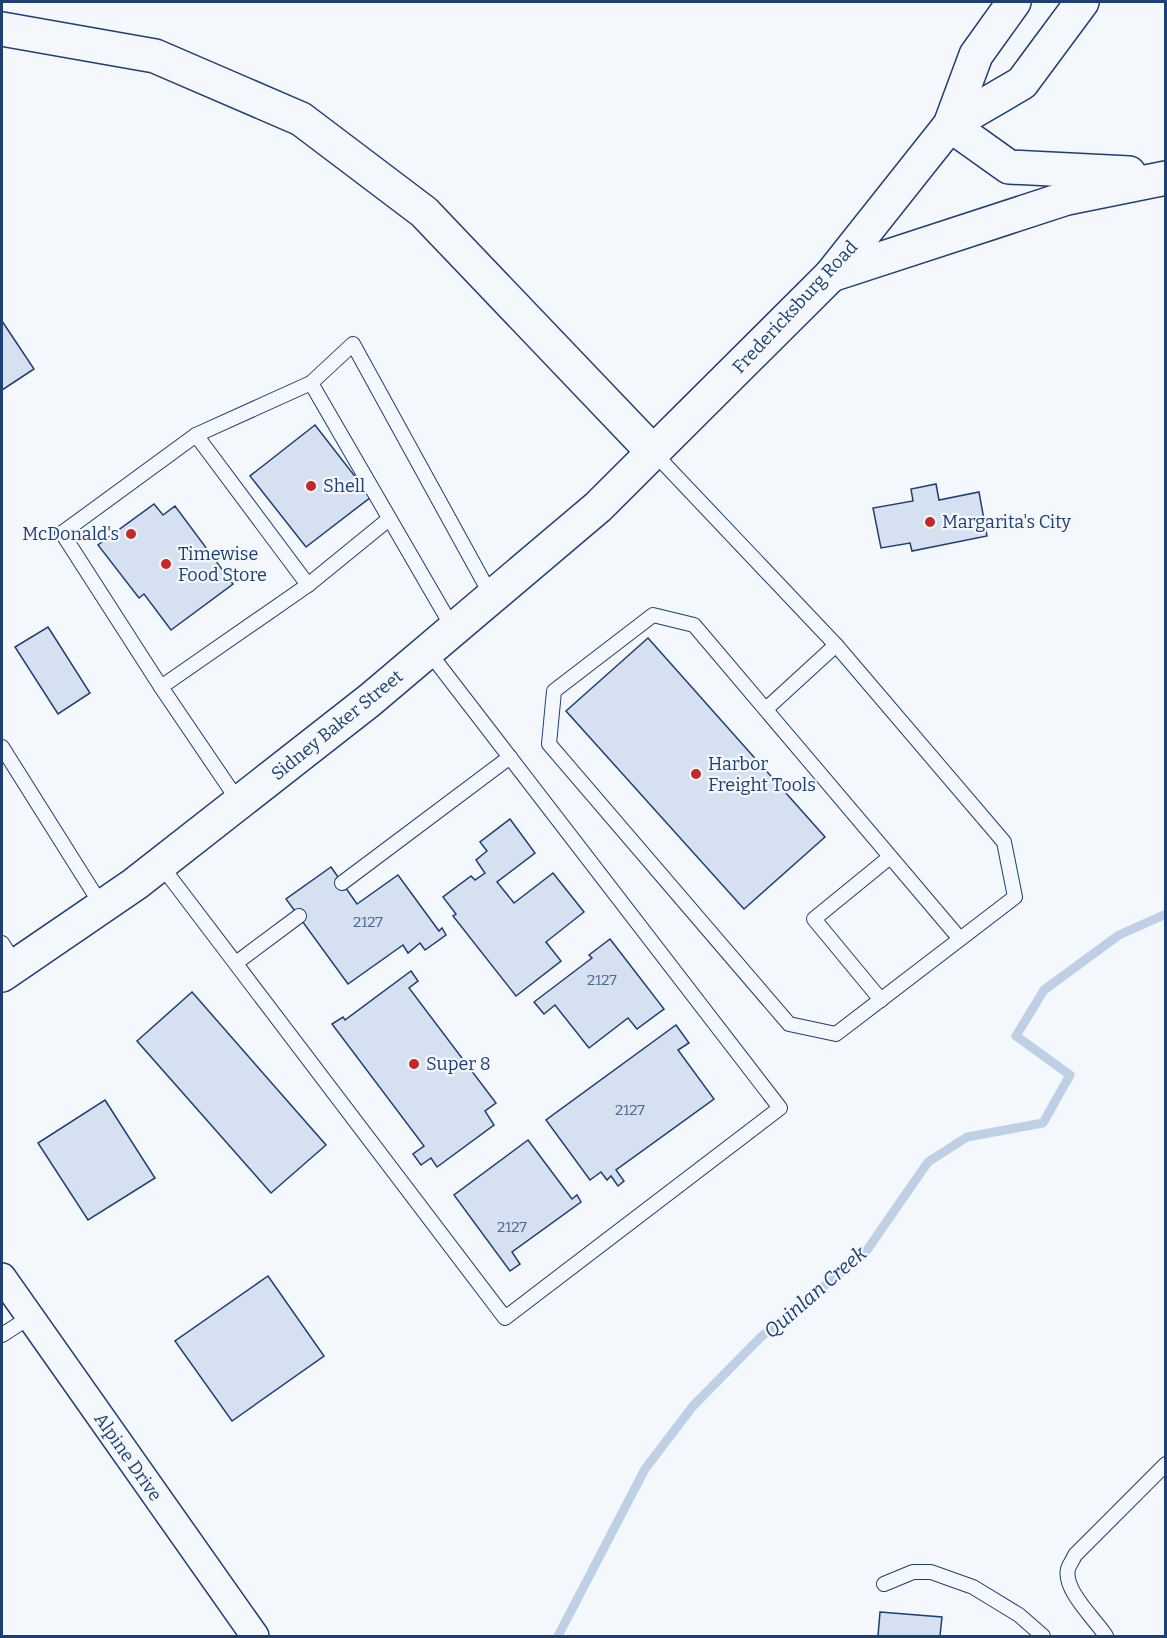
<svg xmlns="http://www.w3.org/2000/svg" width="1167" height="1638" viewBox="0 0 1167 1638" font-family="Bitter,serif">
  <rect width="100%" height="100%" fill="#f4f7fb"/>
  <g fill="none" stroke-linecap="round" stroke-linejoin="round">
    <path stroke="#bed0e5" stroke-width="9" d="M 558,1636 L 645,1469 L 693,1406 L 761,1337 L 865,1253 L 928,1162 L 967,1137 L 1043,1123 L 1070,1075 L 1016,1036 L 1044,990 L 1119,935 L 1166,914"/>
  </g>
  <g fill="#d5e0f0" stroke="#1d3f73" stroke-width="1.5">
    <path d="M 2,321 L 34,369 L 2,390 Z"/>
    <path d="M 315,425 L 371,497 L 306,547 L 250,476 Z"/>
    <path d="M 936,484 L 939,500 L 979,492 L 987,536 L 912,551 L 910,543 L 881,548 L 873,508 L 913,501 L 911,489 Z"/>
    <path d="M 154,504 L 163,515 L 175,506 L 233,584 L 171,630 L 144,594 L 139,598 L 98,545 Z"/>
    <path d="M 48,627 L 90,693 L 58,714 L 15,647 Z"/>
    <path d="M 648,638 L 825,837 L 744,909 L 566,711 Z"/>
    <path d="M 510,819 L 535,853 L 497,882 L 514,903 L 553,873 L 584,912 L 546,942 L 561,961 L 516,996 L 453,916 L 456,914 L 443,897 L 471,876 L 475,880 L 485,873 L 476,860 L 487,851 L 480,842 Z"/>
    <path d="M 331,867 L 357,904 L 398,875 L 439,931 L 442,928 L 446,935 L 425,950 L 420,943 L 408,953 L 403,945 L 348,984 L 286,899 Z"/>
    <path d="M 610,939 L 664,1009 L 637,1029 L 628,1018 L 589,1048 L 555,1005 L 544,1014 L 534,1002 L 592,958 L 589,955 Z"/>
    <path d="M 411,971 L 418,981 L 409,988 L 496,1103 L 485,1111 L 494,1125 L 437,1167 L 431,1158 L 421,1165 L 413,1154 L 424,1146 L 332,1024 L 343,1017 L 345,1020 Z"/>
    <path d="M 192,992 L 326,1145 L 271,1193 L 137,1041 Z"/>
    <path d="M 676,1025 L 689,1043 L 678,1050 L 714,1099 L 616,1170 L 624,1181 L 618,1186 L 611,1176 L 607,1180 L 601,1172 L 590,1180 L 546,1120 Z"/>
    <path d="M 105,1100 L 155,1178 L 88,1220 L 38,1143 Z"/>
    <path d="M 528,1140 L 572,1199 L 577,1195 L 581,1202 L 512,1252 L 520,1264 L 510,1271 L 454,1195 Z"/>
    <path d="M 268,1276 L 324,1356 L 232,1421 L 175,1341 Z"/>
    <path d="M 880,1612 L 942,1617 L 940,1636 L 878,1636 Z"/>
  </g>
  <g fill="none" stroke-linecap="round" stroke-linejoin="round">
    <g stroke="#1d3f73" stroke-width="16">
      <g id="lane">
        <path d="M 311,383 L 454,630"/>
        <path d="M 196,435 L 308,585"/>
        <path d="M 654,453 L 836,645 L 1004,842 L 1015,897 L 836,1034 L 789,1024 L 549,744 L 554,691 L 653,615 L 694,625 L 960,939"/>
        <path d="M 161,687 L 308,585 L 389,519"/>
        <path d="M 766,709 L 836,645"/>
        <path d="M 2,747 L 102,906"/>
        <path d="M 239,802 L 161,687 L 62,533 L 196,435 L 311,383 L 353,344 L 492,597"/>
        <path d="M 160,864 L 505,1318 L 780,1108 L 428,651"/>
        <path d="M 342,883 L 510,757"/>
        <path d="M 2,943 L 16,965"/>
        <path d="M 236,963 L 299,916"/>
        <path d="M 881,1000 L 814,919 L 890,857"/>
        <path d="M 2,1335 L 30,1317"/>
        <path d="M 884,1584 L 913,1572 L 931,1572 L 973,1587 L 1019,1615 L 1043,1636"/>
        <path d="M 1106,1636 C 1095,1619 1063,1590 1068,1569 C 1069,1565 1073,1560 1075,1555 L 1166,1464"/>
      </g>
    </g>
    <g stroke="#1d3f73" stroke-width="30">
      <path id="street" d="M 2,1277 L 255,1636"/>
    </g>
    <g stroke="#1d3f73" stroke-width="36">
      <g id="primary">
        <path d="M 950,125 L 1022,83 L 1082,2"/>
        <path d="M 2,975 L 135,884 L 370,700 L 598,507 L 831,275 L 950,125 L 976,55 L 1014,2"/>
      </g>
    </g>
    <g stroke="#1d3f73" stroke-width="36">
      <g id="highway">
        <path d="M 2,29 L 155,56 L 301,119 L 424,212 L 654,453"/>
        <path d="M 950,125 L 1009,167 L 1129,173"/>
        <path d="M 831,275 L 1067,198 L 1166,178"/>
      </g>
    </g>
    <use href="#lane" stroke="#f4f7fb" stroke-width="14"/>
    <use href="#street" stroke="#f4f7fb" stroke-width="27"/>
    <use href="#primary" stroke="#f4f7fb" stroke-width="33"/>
    <use href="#highway" stroke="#f4f7fb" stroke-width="33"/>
  </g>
  <g fill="#c62828" stroke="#f4f7fb" stroke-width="2">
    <circle cx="311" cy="486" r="6"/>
    <circle cx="930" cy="522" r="6"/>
    <circle cx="131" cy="534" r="6"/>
    <circle cx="166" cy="564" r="6"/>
    <circle cx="696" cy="774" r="6"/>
    <circle cx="414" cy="1064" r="6"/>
  </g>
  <g text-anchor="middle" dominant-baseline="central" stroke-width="4.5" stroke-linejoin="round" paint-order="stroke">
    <g font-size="15" fill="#4b6792">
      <text x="368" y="922">2127</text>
      <text x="602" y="980">2127</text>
      <text x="630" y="1110">2127</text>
      <text x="512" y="1227">2127</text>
    </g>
    <g font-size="18" fill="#1d3f73" stroke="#f4f7fb">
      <text transform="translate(795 307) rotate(-47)">Fredericksburg Road</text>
      <text transform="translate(337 725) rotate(-39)">Sidney Baker Street</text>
      <text transform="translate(128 1457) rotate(55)">Alpine Drive</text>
    </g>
    <g font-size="18" fill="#1d3f73" stroke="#f4f7fb" text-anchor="start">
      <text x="323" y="486">Shell</text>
      <text x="942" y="522">Margarita's City</text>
      <text x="119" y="534" text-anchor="end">McDonald's</text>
      <text x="178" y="554">Timewise<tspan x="178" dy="21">Food Store</tspan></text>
      <text x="708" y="764">Harbor<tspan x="708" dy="21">Freight Tools</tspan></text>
      <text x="426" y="1064">Super 8</text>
    </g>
    <g font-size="20" font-style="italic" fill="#1d3f73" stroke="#f4f7fb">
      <text transform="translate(815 1292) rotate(-41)">Quinlan Creek</text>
    </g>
  </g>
  <rect width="1167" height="1638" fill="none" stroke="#1d3f73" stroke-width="6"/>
</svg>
